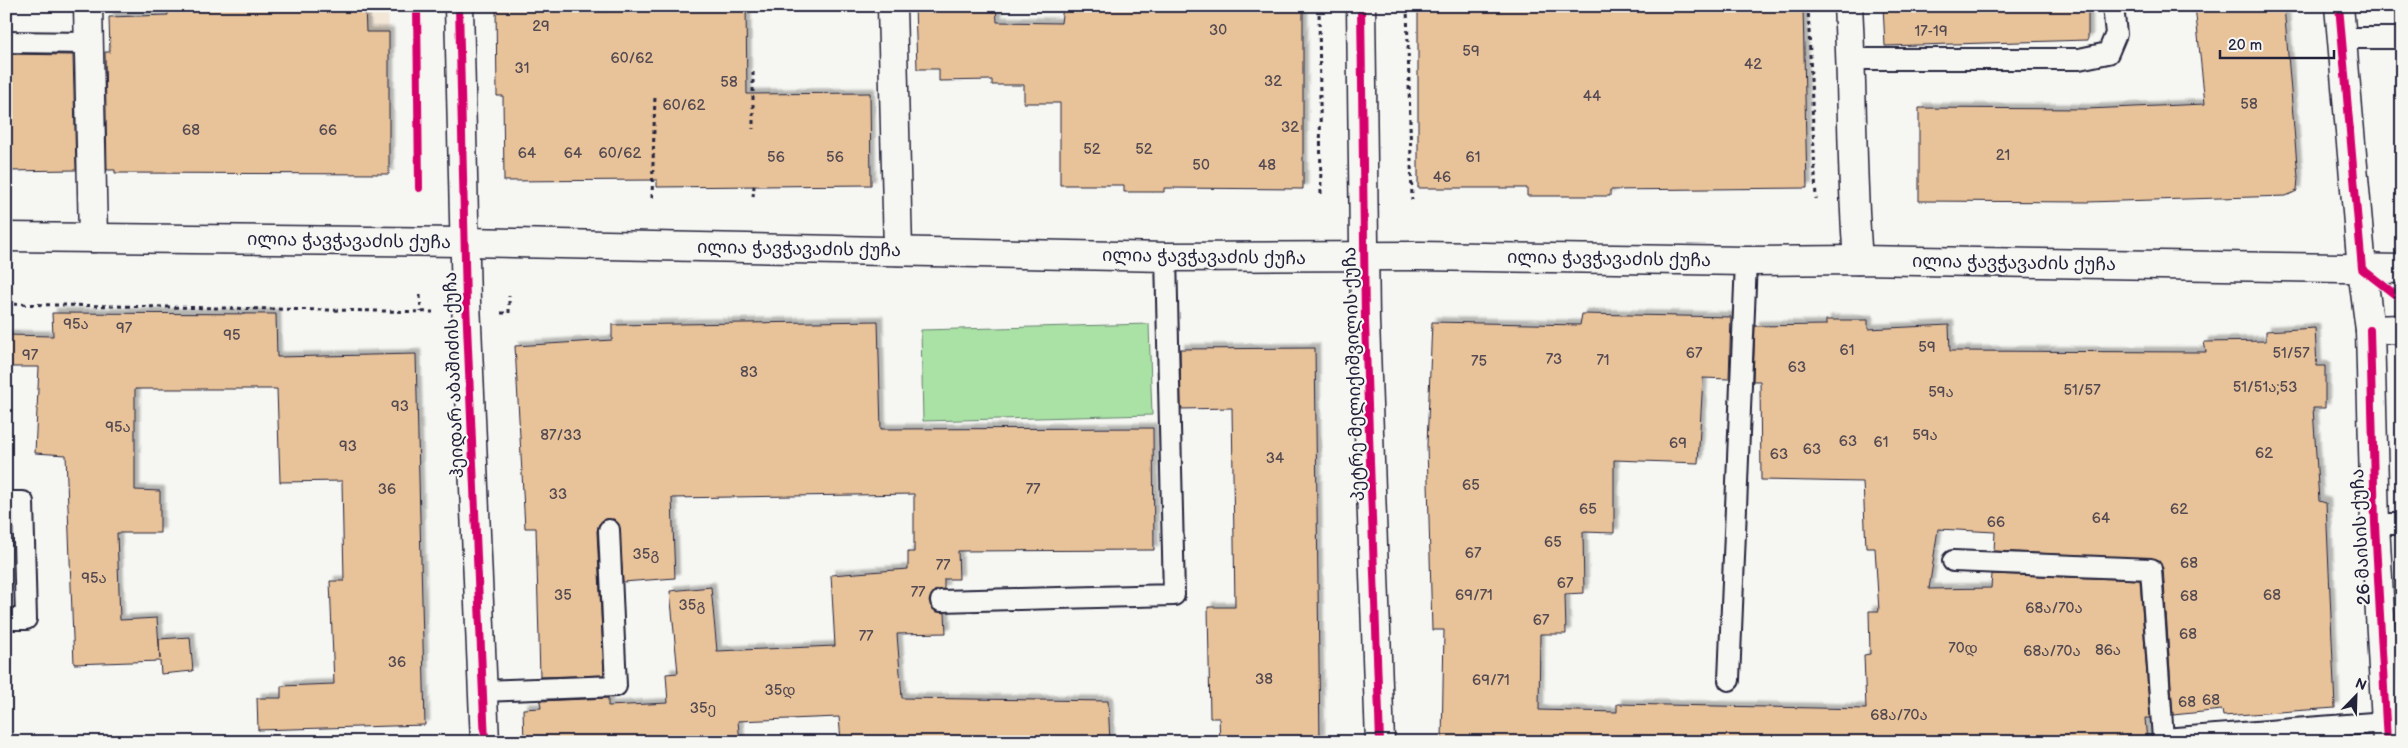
<svg xmlns="http://www.w3.org/2000/svg" width="2408" height="748" viewBox="0 0 2408 748" font-family="'Balsamiq Sans','Noto Sans Georgian',sans-serif">
  <defs>
    <filter id="shadow"><feDropShadow dx="4.5" dy="-4.5" stdDeviation="1" flood-color="#0004"/></filter>
  </defs>
  <rect width="100%" height="100%" fill="#f6f6f2"/>
  <filter id="ink" filterUnits="userSpaceOnUse"><feTurbulence type="fractalNoise" baseFrequency=".02" numOctaves="2"/><feDisplacementMap in="SourceGraphic" scale="10" xChannelSelector="R" yChannelSelector="G"/><feConvolveMatrix kernelMatrix="1 2 1 2 8 2 1 2 1" color-interpolation-filters="sRGB"/></filter>
  <g filter="url(#ink)">
    <path fill="#f2e6d7" d="M 271,6 L 388,6 L 389,32 L 300,32 Z"/>
    <path fill="#aae1a4" stroke="#668270" d="M 1149,324 L 1152,415 L 923,421 L 921,330 Z"/>
    <g fill="#e8c299" stroke="#22223b" filter="url(#shadow)">
      <path d="M 168,6 L 365,6 L 366,32 L 389,32 L 389,174 L 115,173 L 115,170 L 107,170 L 105,52 L 110,52 L 109,17 L 168,15 Z"/>
      <path d="M 496,6 L 578,6 L 578,12 L 683,11 L 682,6 L 746,6 L 747,94 L 870,93 L 871,185 L 657,187 L 657,180 L 504,181 L 503,96 L 497,96 Z"/>
      <path d="M 915,6 L 996,6 L 997,22 L 1061,23 L 1063,6 L 1303,6 L 1303,189 L 1164,188 L 1164,192 L 1124,192 L 1124,185 L 1060,185 L 1060,103 L 1024,103 L 1024,85 L 992,85 L 992,80 L 939,81 L 939,69 L 917,69 Z"/>
      <path d="M 1418,6 L 1803,6 L 1807,188 L 1610,190 L 1610,196 L 1527,196 L 1527,188 L 1418,188 Z"/>
      <path d="M 1883,6 L 2088,6 L 2088,40 L 1885,46 Z"/>
      <path d="M 2195,6 L 2284,6 L 2298,177 L 2297,191 L 2286,196 L 2087,202 L 1919,201 L 1919,108 L 2087,109 L 2205,104 Z"/>
      <path d="M 6,54 L 73,55 L 76,170 L 6,171 Z"/>
      <path d="M 52,313 L 276,314 L 277,357 L 416,354 L 425,725 L 258,730 L 257,698 L 281,698 L 281,686 L 334,684 L 330,581 L 344,581 L 342,481 L 280,482 L 277,389 L 135,389 L 135,490 L 160,491 L 160,533 L 117,533 L 120,620 L 157,618 L 160,659 L 159,639 L 190,637 L 193,671 L 161,674 L 160,661 L 74,664 L 66,455 L 35,453 L 39,367 L 6,367 L 6,335 L 53,336 Z"/>
      <path d="M 1582,314 L 1731,317 L 1729,379 L 1703,378 L 1698,463 L 1614,460 L 1614,533 L 1583,532 L 1584,593 L 1565,594 L 1566,634 L 1540,634 L 1539,710 L 1617,712 L 1617,704 L 1866,709 L 1864,655 L 1870,654 L 1869,611 L 1879,611 L 1875,548 L 1866,548 L 1863,482 L 1761,480 L 1760,381 L 1753,381 L 1755,326 L 1826,325 L 1826,320 L 1868,320 L 1868,329 L 1949,325 L 1950,351 L 2206,352 L 2204,342 L 2266,341 L 2266,331 L 2315,328 L 2317,366 L 2325,366 L 2325,408 L 2313,408 L 2319,501 L 2326,503 L 2335,708 L 2223,716 L 2222,710 L 2173,715 L 2163,568 L 2157,559 L 1994,551 L 1995,532 L 1938,529 L 1929,589 L 1991,588 L 1992,574 L 2140,580 L 2150,718 L 2145,718 L 2147,742 L 1442,742 L 1444,630 L 1432,630 L 1427,445 L 1432,322 L 1580,325 Z"/>
      <path d="M 878,321 L 881,429 L 1153,428 L 1154,550 L 958,551 L 959,579 L 944,579 L 944,589 L 934,591 L 929,601 L 935,611 L 945,613 L 946,633 L 897,634 L 902,698 L 1108,701 L 1110,742 L 841,742 L 839,717 L 738,721 L 740,742 L 524,742 L 523,709 L 541,708 L 540,701 L 608,698 L 608,706 L 668,703 L 666,674 L 678,673 L 670,591 L 711,587 L 717,651 L 835,646 L 831,575 L 908,569 L 908,552 L 914,552 L 914,494 L 672,498 L 675,578 L 623,582 L 619,524 L 614,519 L 603,520 L 599,524 L 597,531 L 604,675 L 540,677 L 536,528 L 525,528 L 515,346 L 612,340 L 612,325 Z"/>
      <path d="M 1315,348 L 1320,742 L 1220,742 L 1219,718 L 1210,718 L 1208,607 L 1235,607 L 1232,408 L 1181,409 L 1180,349 Z"/>
    </g>
    <g fill="none" stroke-linecap="round" stroke-linejoin="round">
      <g stroke="#22223b" stroke-width="24">
        <g id="service">
          <path d="M 2341,38 L 2402,38"/>
          <path d="M 6,42 L 89,43"/>
          <path d="M 1851,59 L 2079,59 L 2108,53 L 2116,34 L 2113,6"/>
          <path d="M 6,502 L 23,502 L 26,619 L 6,619"/>
          <path d="M 2375,524 L 2402,524"/>
          <path d="M 1953,561 L 2151,569 L 2163,739 L 2386,722"/>
          <path d="M 941,601 L 1174,595 L 1166,257"/>
          <path d="M 1729,680 L 1746,261"/>
          <path d="M 482,691 L 616,686 L 609,530"/>
        </g>
      </g>
      <g stroke="#22223b" stroke-width="31">
        <g id="minor">
          <path d="M 88,6 L 93,238"/>
          <path d="M 459,6 L 466,302 L 485,742"/>
          <path d="M 892,6 L 898,251"/>
          <path d="M 1848,6 C 1853,91 1851,176 1858,260"/>
          <path d="M 2339,6 L 2362,269"/>
          <path d="M 2370,330 L 2375,524 L 2387,742"/>
        </g>
      </g>
      <g stroke="#22223b" stroke-width="31">
        <path id="tertiary" d="M 1361,6 L 1365,321 L 1380,742"/>
      </g>
      <g stroke="#22223b" stroke-width="31">
        <g id="secondary">
          <path d="M 6,237 L 465,242 L 1166,257 L 1419,256 L 1746,261 L 1858,260 L 2402,269"/>
          <path d="M 2362,269 L 2370,330 L 2402,329"/>
        </g>
      </g>
      <g stroke="#22223b" stroke-width="3" stroke-dasharray="4 4" stroke-linecap="butt">
        <path d="M 1319,6 L 1321,195"/>
        <path d="M 1407,6 L 1412,200"/>
        <path d="M 1808,6 L 1816,199"/>
        <path d="M 753,72 L 753,129"/>
        <path d="M 753,197 L 754,186"/>
        <path d="M 652,198 L 655,95"/>
        <path d="M 420,295 L 421,312"/>
        <path d="M 6,304 L 433,312"/>
        <path d="M 501,313 L 509,313 L 509,296"/>
      </g>
      <use href="#service" stroke="#f6f6f2" stroke-width="20"/>
      <use href="#minor" stroke="#f6f6f2" stroke-width="28"/>
      <use href="#tertiary" stroke="#f6f6f2" stroke-width="28"/>
      <use href="#secondary" stroke="#f6f6f2" stroke-width="28"/>
      <g stroke="#f6f6f2" stroke-width="11">
        <g id="cycleway">
          <path d="M 417,6 L 419,188"/>
          <path d="M 459,6 L 466,302 L 485,742"/>
          <path d="M 1361,6 L 1365,321 L 1380,742"/>
          <path d="M 2339,6 L 2362,269 L 2402,300"/>
          <path d="M 2370,330 L 2375,524 L 2387,742"/>
        </g>
      </g>
      <use href="#cycleway" stroke="#d6006c" stroke-width="8"/>
    </g>
  </g>
  <g text-anchor="middle" dominant-baseline="central" stroke-width="4.5" stroke-linejoin="round" paint-order="stroke">
    <g font-size="15" fill="#544a52">
      <text x="541" y="26">29</text>
      <text x="1218" y="30">30</text>
      <text x="1931" y="31">17-19</text>
      <text x="1471" y="51">59</text>
      <text x="632" y="58">60/62</text>
      <text x="1753" y="64">42</text>
      <text x="522" y="68">31</text>
      <text x="1273" y="81">32</text>
      <text x="729" y="82">58</text>
      <text x="1592" y="96">44</text>
      <text x="2249" y="104">58</text>
      <text x="684" y="105">60/62</text>
      <text x="1290" y="127">32</text>
      <text x="191" y="130">68</text>
      <text x="328" y="130">66</text>
      <text x="1092" y="149">52</text>
      <text x="1144" y="149">52</text>
      <text x="527" y="153">64</text>
      <text x="573" y="153">64</text>
      <text x="620" y="153">60/62</text>
      <text x="2003" y="155">21</text>
      <text x="776" y="157">56</text>
      <text x="835" y="157">56</text>
      <text x="1473" y="157">61</text>
      <text x="1201" y="165">50</text>
      <text x="1267" y="165">48</text>
      <text x="1442" y="177">46</text>
      <text x="76" y="324">95ა</text>
      <text x="124" y="328">97</text>
      <text x="232" y="335">95</text>
      <text x="1927" y="347">59</text>
      <text x="1847" y="350">61</text>
      <text x="1694" y="353">67</text>
      <text x="2291" y="353">51/57</text>
      <text x="30" y="355">97</text>
      <text x="1554" y="359">73</text>
      <text x="1603" y="360">71</text>
      <text x="1479" y="361">75</text>
      <text x="1797" y="367">63</text>
      <text x="749" y="372">83</text>
      <text x="2265" y="387">51/51ა;53</text>
      <text x="2082" y="390">51/57</text>
      <text x="1941" y="392">59ა</text>
      <text x="400" y="406">93</text>
      <text x="118" y="427">95ა</text>
      <text x="561" y="435">87/33</text>
      <text x="1925" y="435">59ა</text>
      <text x="1848" y="441">63</text>
      <text x="1881" y="442">61</text>
      <text x="1678" y="443">69</text>
      <text x="348" y="446">93</text>
      <text x="1812" y="449">63</text>
      <text x="2264" y="453">62</text>
      <text x="1779" y="454">63</text>
      <text x="1275" y="458">34</text>
      <text x="1471" y="485">65</text>
      <text x="387" y="489">36</text>
      <text x="1033" y="489">77</text>
      <text x="558" y="494">33</text>
      <text x="1588" y="509">65</text>
      <text x="2179" y="509">62</text>
      <text x="2101" y="518">64</text>
      <text x="1996" y="522">66</text>
      <text x="1553" y="542">65</text>
      <text x="1473" y="553">67</text>
      <text x="646" y="554">35გ</text>
      <text x="2189" y="563">68</text>
      <text x="943" y="565">77</text>
      <text x="94" y="578">95ა</text>
      <text x="1565" y="583">67</text>
      <text x="918" y="592">77</text>
      <text x="563" y="595">35</text>
      <text x="1474" y="595">69/71</text>
      <text x="2272" y="595">68</text>
      <text x="2189" y="596">68</text>
      <text x="692" y="605">35გ</text>
      <text x="2054" y="608">68ა/70ა</text>
      <text x="1541" y="620">67</text>
      <text x="2188" y="634">68</text>
      <text x="866" y="636">77</text>
      <text x="1963" y="648">70დ</text>
      <text x="2108" y="650">86ა</text>
      <text x="2052" y="651">68ა/70ა</text>
      <text x="397" y="662">36</text>
      <text x="1264" y="679">38</text>
      <text x="1491" y="680">69/71</text>
      <text x="780" y="690">35დ</text>
      <text x="2211" y="700">68</text>
      <text x="2187" y="702">68</text>
      <text x="703" y="708">35ე</text>
      <text x="1899" y="715">68ა/70ა</text>
    </g>
    <g font-size="18" fill="#22223b" stroke="#f6f6f2">
      <text transform="translate(349 241) rotate(1)">ილია ჭავჭავაძის ქუჩა</text>
      <text transform="translate(799 249) rotate(1)">ილია ჭავჭავაძის ქუჩა</text>
      <text transform="translate(1204 257) rotate(1)">ილია ჭავჭავაძის ქუჩა</text>
      <text transform="translate(1609 259) rotate(1)">ილია ჭავჭავაძის ქუჩა</text>
      <text transform="translate(2014 263) rotate(1)">ილია ჭავჭავაძის ქუჩა</text>
      <text transform="translate(1354 374) rotate(-92)">პეტრე მელიქიშვილის ქუჩა</text>
      <text transform="translate(454 375) rotate(-92)">ჰეიდარ აბაშიძის ქუჩა</text>
      <text transform="translate(2361 537) rotate(-93)">26 მაისის ქუჩა</text>
    </g>
  </g>
  <rect width="2408" height="748" fill="none" stroke="#f6f6f2" stroke-width="25"/>
  <rect x="12" y="12" width="2383" height="723" fill="none" stroke="#22223b" stroke-width="2" filter="url(#ink)"/>
  <g transform="translate(2356 696) rotate(23)" stroke="#f6f6f2" stroke-width="4" paint-order="stroke">
  <path d="M0-4L9 19L0 12L-9 19Z" fill="#22223b"/>
  <text y="-8" font-size="14" font-weight="bold" text-anchor="middle" fill="#22223b">N</text>
  </g>
  <path d="M2220 50v8h114v-8" fill="none" stroke="#22223b" stroke-width="2.5"/>
  <text x="2228" y="50" font-size="15" fill="#22223b" stroke="#f6f6f2" stroke-width="4" paint-order="stroke">20 m</text>
</svg>
